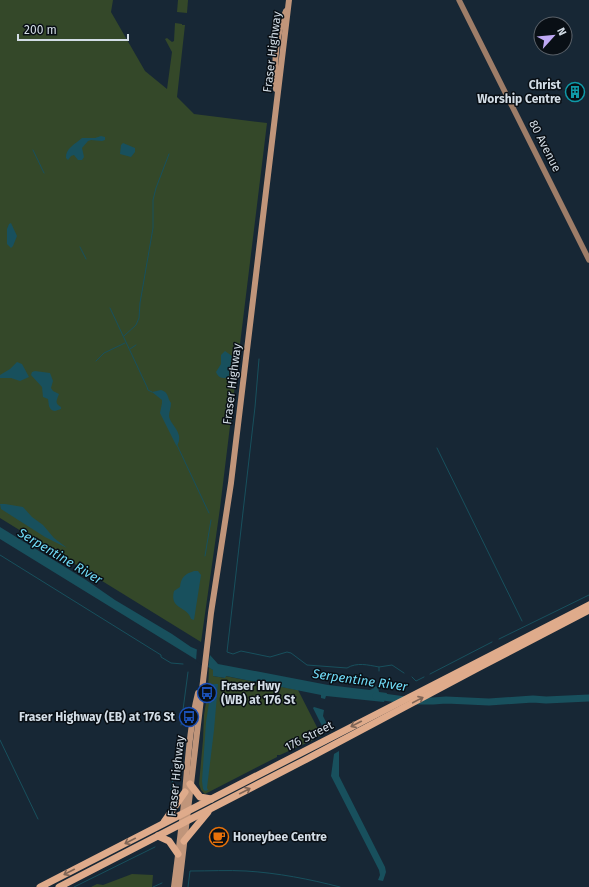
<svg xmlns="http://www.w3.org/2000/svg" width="589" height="887" viewBox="0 0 589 887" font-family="'Fira Sans',sans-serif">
  <rect width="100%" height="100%" fill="#172735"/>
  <g fill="#344829">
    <path d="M 0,0 L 113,0 L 111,12 L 145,71 L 167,89 L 172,52 L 165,39 L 167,38 L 172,42 L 174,41 L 175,23 L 182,24 L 182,25 L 185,25 L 177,97 L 194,114 L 267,123 L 220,508 L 201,642 L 0,518 Z"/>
    <path d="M 178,0 L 188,0 L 187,13 L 177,12 Z"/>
    <path d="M 209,667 L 213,670 L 213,676 L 225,678 L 225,676 L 298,690 L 321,735 L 313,740 L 280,755 L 277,755 L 277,757 L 205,794 L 201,790 L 199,784 L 203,740 L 204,715 L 208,690 Z"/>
    <path d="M 132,874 L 153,875 L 152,887 L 91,887 L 97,884 L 103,885 Z"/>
  </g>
  <g fill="#18505d">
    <path d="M 101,136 L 105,137 L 105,140 L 102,141 L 91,140 L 88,141 L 82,148 L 84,157 L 82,160 L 78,160 L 74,155 L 71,156 L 68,160 L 66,158 C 65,149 75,144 82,138 L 95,138 Z"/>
    <path d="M 123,143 L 135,148 L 135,152 L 131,157 L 120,154 L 121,145 Z"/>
    <path d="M 11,223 L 17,236 L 13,246 L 11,248 L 7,244 L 7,229 L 9,224 Z"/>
    <path d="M 225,351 L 232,356 L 229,378 C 222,378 219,379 216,372 L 221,364 L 221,355 Z"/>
    <path d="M 17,362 L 22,364 L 29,377 L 20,381 L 11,378 L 0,378 L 0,375 L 10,369 Z"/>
    <path d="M 35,371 L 50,373 L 53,381 L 51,388 L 53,391 L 59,394 C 57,400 54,403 61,407 L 61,409 L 55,411 C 48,410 49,404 48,399 L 43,397 L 42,387 L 31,375 L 32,372 Z"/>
    <path d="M 161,390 C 169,392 167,398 171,403 C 171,408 169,412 169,416 C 170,425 185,433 177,446 L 176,445 L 160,413 L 162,403 L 162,400 L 152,392 Z"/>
    <path d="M 0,504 L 5,504 L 23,507 L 32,517 L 43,525 L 54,538 L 67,548 L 45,537 L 1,509 Z"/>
    <path d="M 0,527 L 86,580 L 115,600 L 172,634 L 191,647 L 210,655 L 218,664 L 328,685 L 370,690 L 374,688 L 374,686 L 378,687 L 379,692 L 387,693 L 384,702 L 326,696 L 325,699 L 321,698 L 321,695 L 226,676 L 225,678 L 213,676 L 213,670 L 0,539 Z"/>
    <path d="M 194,571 L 198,571 L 201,575 L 194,620 L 191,619 C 188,606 169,610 174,591 L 180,587 C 181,577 185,574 194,571 Z"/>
    <path d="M 212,684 L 218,684 L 214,730 L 207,788 L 208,790 L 205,791 L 203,789 L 202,781 L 206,722 Z"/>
    <path d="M 314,707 L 324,710 L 323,716 L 327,724 L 322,726 L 313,708 Z"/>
    <path d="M 339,751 L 339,776 L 385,867 L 386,872 L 383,881 L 378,880 L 380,875 L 379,870 L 331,776 L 334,754 Z"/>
  </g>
  <path fill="#172735" d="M 197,648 L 210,654 L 208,669 L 196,661 Z"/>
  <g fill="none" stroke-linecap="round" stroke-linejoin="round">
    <g stroke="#18505d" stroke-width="1">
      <path d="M 33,150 L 44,173"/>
      <path d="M 80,247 L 86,259"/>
      <path d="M 110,308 L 147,387 L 148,390 L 152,392"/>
      <path d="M 124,336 L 136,325 L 139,318 L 140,303 L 153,228 L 153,200 L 156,188 L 169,154"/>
      <path d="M 130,349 L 136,345"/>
      <path d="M 259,359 L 255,407 L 227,652 L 233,654 L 241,651 L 270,657 L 287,652 L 291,653 L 307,665 L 347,668 C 357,662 368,665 379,667 L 379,671"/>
      <path d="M 96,361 L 104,353 L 125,343"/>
      <path d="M 177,445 L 209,513"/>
      <path d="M 437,448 L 522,621"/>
      <path d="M 0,555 L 161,655 L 161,657 L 171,663 L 183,664"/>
      <path d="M 205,556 L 211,520"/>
      <path d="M 499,639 L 589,595"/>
      <path d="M 379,667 L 392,665 L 404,673"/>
      <path d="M 430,674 L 492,642"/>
      <path d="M 412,677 L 416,681 L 424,677"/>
      <path d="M 181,725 L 188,672"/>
      <path d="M 0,740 L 38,819"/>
      <path d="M 171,790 L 180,739"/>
      <path d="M 74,887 L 155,847"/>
      <path d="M 153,887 L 162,883"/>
      <path d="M 188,887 L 190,871 C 209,871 228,870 246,871 C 278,873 309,879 340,887"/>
    </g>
    <g stroke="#18505d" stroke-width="7">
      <path d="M 376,696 L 405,700"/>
      <path d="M 416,701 L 433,701 L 446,700 L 489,702 L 533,699 L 546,700 L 589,698"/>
    </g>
    <path stroke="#9e7d68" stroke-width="5.5" d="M 459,0 L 589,260"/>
    <g stroke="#c0957a" stroke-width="6">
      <path d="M 276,89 C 274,64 276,34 286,11"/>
      <path d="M 174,887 C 178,856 182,824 185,793 C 188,759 190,725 198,693"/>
      <path d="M 179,887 L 211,613 L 231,483 L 289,0"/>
    </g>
    <g stroke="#dfab8b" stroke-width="7">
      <path d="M 190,784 L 200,797 L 211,799"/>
      <path d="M 164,822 L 185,792"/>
      <path d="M 158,836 L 169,841 L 178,854"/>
      <path d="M 184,841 L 208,812"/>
      <path d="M 40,887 L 589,605"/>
      <path d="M 59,887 L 303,761 L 478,668 L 589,610"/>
    </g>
  </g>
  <defs><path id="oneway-shaft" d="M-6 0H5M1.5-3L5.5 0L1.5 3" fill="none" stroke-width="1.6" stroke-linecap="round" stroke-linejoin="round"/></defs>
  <g stroke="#7f6556">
    <use href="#oneway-shaft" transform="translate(418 700) rotate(-28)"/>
    <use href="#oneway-shaft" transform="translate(356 724) rotate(153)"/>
    <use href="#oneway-shaft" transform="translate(245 791) rotate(-27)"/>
    <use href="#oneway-shaft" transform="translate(130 841) rotate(153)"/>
    <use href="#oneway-shaft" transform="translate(69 872) rotate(153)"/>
  </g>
  <defs>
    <g id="building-ring" transform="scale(1)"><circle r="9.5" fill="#090f15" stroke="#0f9aa8" stroke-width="1.5"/><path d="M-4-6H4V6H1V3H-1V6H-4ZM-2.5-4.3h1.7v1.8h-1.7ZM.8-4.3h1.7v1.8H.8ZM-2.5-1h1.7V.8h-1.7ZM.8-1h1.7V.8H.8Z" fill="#0f9aa8"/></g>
    <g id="bus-ring" transform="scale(1)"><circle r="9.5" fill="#090f15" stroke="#1a4fb4" stroke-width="1.5"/><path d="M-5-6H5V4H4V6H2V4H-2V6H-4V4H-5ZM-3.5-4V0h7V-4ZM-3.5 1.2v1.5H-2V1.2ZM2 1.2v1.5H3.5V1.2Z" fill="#1a4fb4"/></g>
    <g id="cafe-ring" transform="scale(1)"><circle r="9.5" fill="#090f15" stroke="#e8710a" stroke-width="1.5"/><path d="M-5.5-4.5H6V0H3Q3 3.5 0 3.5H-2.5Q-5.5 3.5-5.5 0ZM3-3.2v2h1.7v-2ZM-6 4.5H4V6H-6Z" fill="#e8710a"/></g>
  </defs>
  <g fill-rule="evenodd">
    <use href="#building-ring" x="575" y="92"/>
    <use href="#bus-ring" x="207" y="693"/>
    <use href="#bus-ring" x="189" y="717"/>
    <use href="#cafe-ring" x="219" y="837"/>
  </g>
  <g text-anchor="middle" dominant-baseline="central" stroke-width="3" stroke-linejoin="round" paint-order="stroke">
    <g font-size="12" fill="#d3dde6" stroke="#090f15">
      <text transform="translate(272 52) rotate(-83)">Fraser Highway</text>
      <text transform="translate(545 146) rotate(63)">80 Avenue</text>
      <text transform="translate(232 384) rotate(-83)">Fraser Highway</text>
      <text transform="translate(309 736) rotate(-27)">176 Street</text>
      <text transform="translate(176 776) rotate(-84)">Fraser Highway</text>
    </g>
    <g font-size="12" font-weight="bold" fill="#d3dde6" stroke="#090f15" text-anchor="end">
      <text x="561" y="85">Christ<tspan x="561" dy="14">Worship Centre</tspan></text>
      <text x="221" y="686" text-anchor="start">Fraser Hwy<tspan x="221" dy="14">(WB) at 176 St</tspan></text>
      <text x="175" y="717">Fraser Highway (EB) at 176 St</text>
      <text x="233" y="837" text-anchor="start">Honeybee Centre</text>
    </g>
    <g font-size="13" font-style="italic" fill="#70dbf7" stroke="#090f15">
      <text transform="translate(60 556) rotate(31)">Serpentine River</text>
      <text transform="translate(360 680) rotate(8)">Serpentine River</text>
    </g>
  </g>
  <g transform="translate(553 36) rotate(63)"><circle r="19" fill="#090f15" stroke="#5a6169"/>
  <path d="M0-3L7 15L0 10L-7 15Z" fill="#bea9f4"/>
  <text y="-6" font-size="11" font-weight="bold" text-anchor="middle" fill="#d3dde6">N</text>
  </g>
  <path d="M18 34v6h110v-6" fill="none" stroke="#d3dde6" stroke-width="2"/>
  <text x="24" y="34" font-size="12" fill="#d3dde6" stroke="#090f15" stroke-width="3" paint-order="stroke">200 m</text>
</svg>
